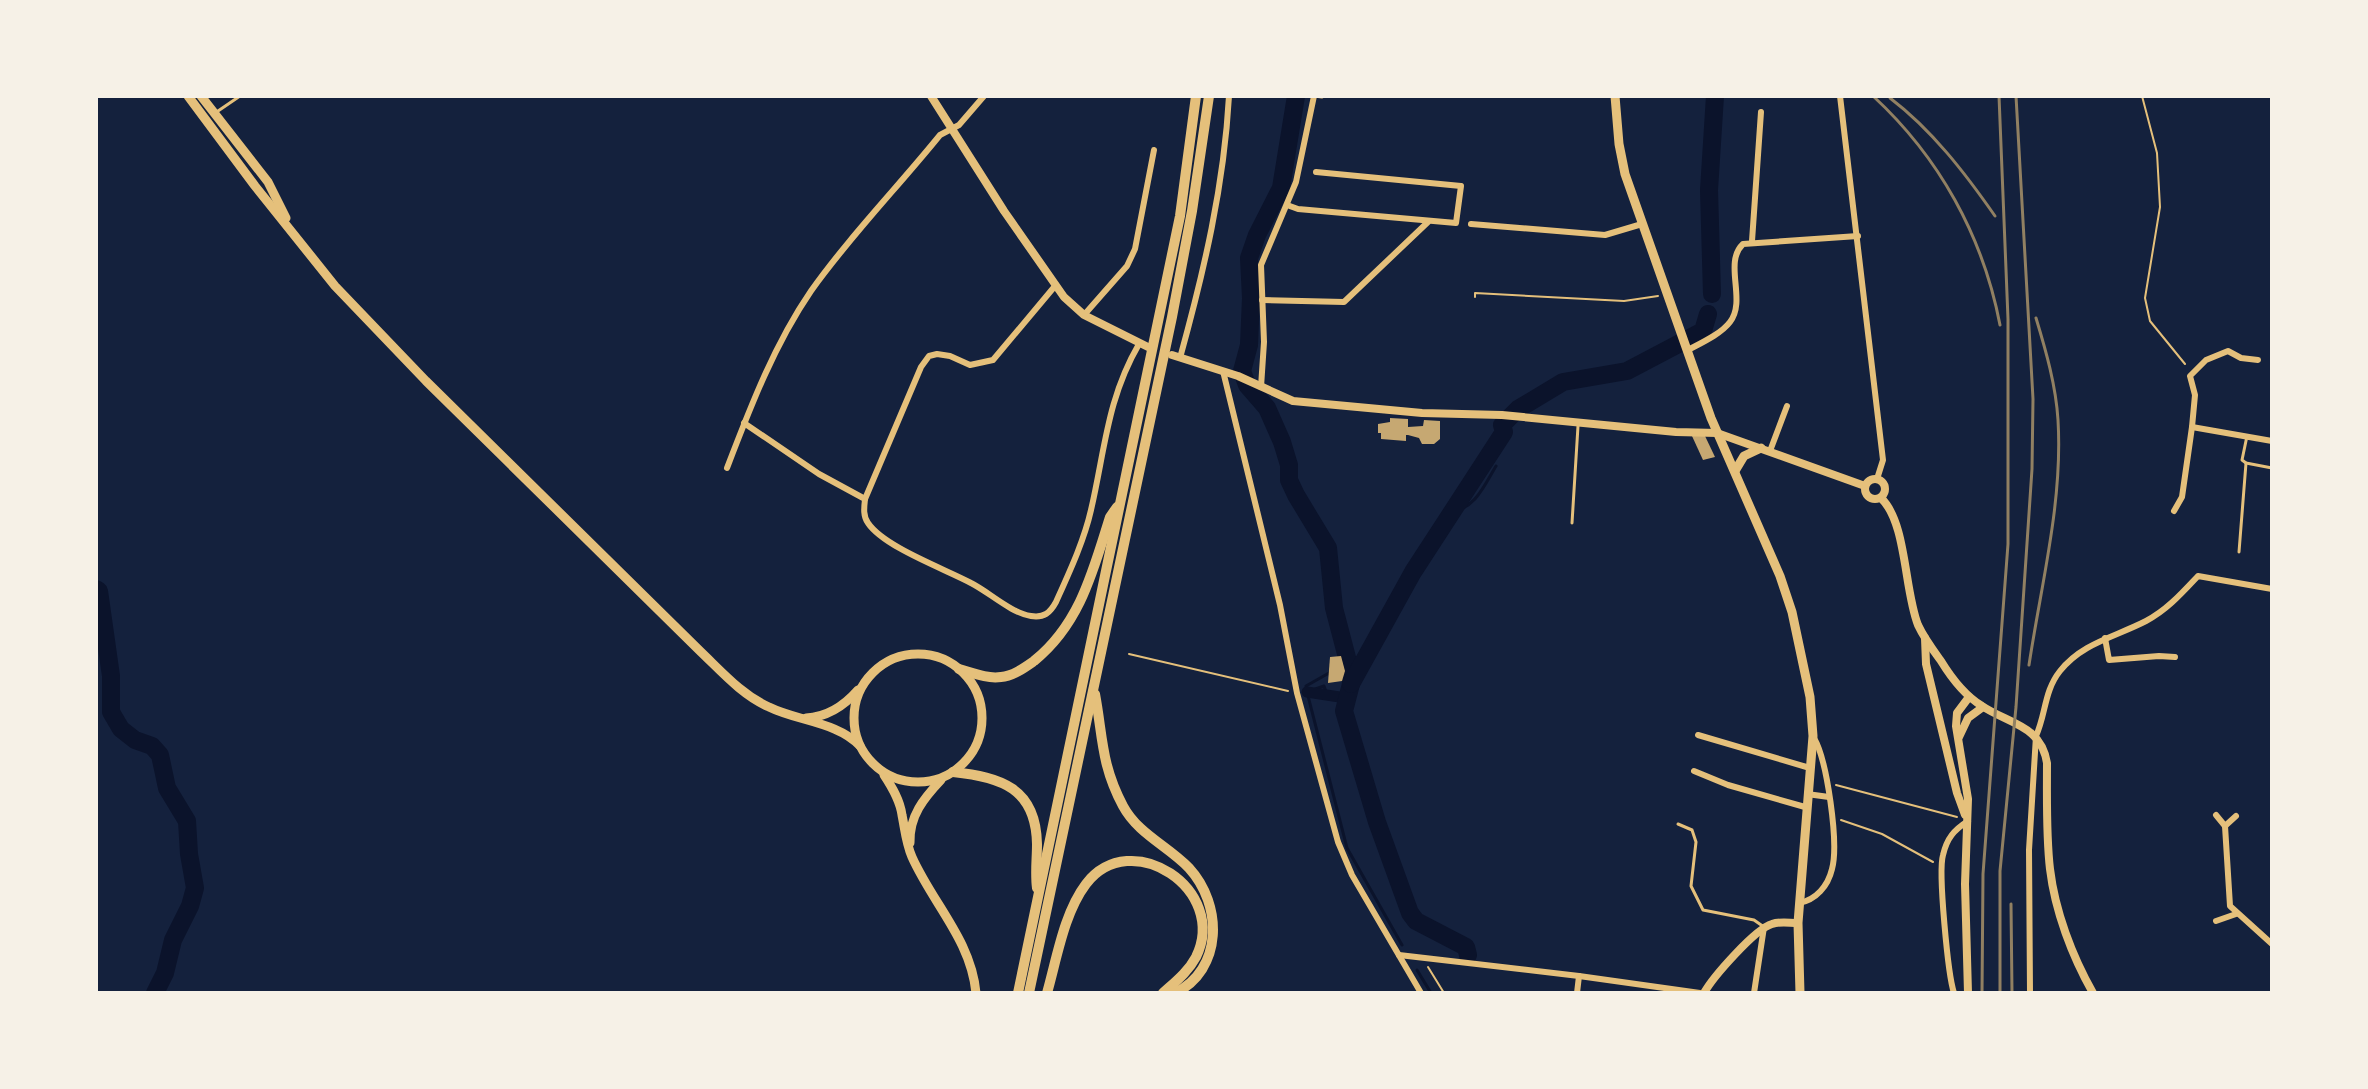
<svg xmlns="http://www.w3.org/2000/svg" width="2368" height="1089" viewBox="0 0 2368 1089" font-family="'Golos Text',sans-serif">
  <rect width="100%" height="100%" fill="#14213d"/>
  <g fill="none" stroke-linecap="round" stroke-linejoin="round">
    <g stroke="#0b132b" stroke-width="3">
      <path d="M 1450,513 C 1476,507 1483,488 1496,466"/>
      <path d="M 1329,673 L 1306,686 L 1307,692 L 1347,848 L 1402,945"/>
      <path d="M 1307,692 L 1324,686 L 1327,695 L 1346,698"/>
      <path d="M 1417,970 L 1431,993"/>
    </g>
    <path stroke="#0b132b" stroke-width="11" d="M 1307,692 L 1346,698"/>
    <g stroke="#0b132b" stroke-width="18">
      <path d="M 1296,96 L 1281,188 L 1257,235 L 1249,258 L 1251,298 L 1249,345 L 1242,371 L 1247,385 L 1267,408 L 1282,442 L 1289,465 L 1289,480 L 1296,495 L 1328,548 L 1334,608 L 1350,669 L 1351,684 L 1344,711 L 1377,822 L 1410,913 L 1416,921 L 1466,947 L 1468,955"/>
      <path d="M 1712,294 L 1709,190 L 1715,96"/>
      <path d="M 96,589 L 99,591 L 111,676 L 111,712 L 121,729 L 135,740 L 152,746 L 160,755 L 167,788 L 187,821 L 189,854 L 195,888 L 190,906 L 173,940 L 165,973 L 155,993"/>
      <path d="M 1351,684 L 1413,572 L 1504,432 L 1502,425 L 1518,409 L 1563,382 L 1627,371 L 1703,331 L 1708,314"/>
    </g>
  </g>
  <g fill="#c6a872">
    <path d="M 1390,418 L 1408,419 L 1408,427 L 1423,426 L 1424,420 L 1440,421 L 1440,439 L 1434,444 L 1422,444 L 1419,438 L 1408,435 L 1406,435 L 1406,441 L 1381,439 L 1381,433 L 1378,433 L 1378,424 L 1390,422 Z"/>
    <path d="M 1692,436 L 1705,436 L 1715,457 L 1703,460 Z"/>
    <path d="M 1341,656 L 1345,671 L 1342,681 L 1328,683 L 1330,657 Z"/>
  </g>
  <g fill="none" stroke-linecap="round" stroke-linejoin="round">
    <g stroke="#e5c07b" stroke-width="2">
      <path d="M 2142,96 L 2157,153 L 2160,207 L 2145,298 L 2150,321 L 2185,364"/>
      <path d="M 1475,297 L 1475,293 L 1624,301 L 1658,296"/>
      <path d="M 1129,654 L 1288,691"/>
      <path d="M 1836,785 L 1957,817"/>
      <path d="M 1841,820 L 1882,834 L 1933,862"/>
      <path d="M 1428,967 L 1444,993"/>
    </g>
    <g stroke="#e5c07b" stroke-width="3">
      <path d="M 1314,96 L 1322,97"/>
      <path d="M 218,111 L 240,96"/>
      <path d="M 2247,436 L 2242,460 L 2246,463 L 2272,468"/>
      <path d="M 1572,523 L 1578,426"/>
      <path d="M 2239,552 L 2246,463"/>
      <path d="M 1678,824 L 1692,830 L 1696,842 L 1691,886 L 1703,910 L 1754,920 L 1764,927"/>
    </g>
    <g stroke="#e5c07b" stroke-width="6">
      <path d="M 1840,96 L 1883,460 L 1877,479"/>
      <path d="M 1287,205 L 1298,209 L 1456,223 L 1461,186 L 1316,172"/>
      <path d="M 1471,224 L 1605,235 L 1642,224"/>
      <path d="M 1752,241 L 1761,112"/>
      <path d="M 1262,300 L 1344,302 L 1428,222"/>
      <path d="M 1084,315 L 1127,266 L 1135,249 L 1154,150"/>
      <path d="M 1688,350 C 1701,343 1721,334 1730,322 C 1747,300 1723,263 1743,244 L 1858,236"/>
      <path d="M 1180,358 C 1204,271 1224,186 1229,96"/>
      <path d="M 1223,371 L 1280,605 L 1297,693 L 1338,842 L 1352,875 L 1421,993"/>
      <path d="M 1261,387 L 1264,342 L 1261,265 L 1296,182 L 1314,96"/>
      <path d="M 744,423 L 819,474 L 865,499 C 864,508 863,516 868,523 C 884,547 945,569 971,583 C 989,592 1011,613 1031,616 C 1044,618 1050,613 1056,602 C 1069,573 1084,541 1091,510 C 1105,450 1107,399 1139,344"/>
      <path d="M 2192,427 L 2272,441"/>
      <path d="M 1770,451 L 1787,406"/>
      <path d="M 727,468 C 750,408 774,345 811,291 C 850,236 898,187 940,135 L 959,125 L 984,96"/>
      <path d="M 865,499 L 921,367 L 929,356 L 937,354 L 950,356 L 970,365 L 993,360 L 1055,286"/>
      <path d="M 2174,511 L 2182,497 L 2192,427 L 2195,395 L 2190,376 L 2206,360 L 2228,351 L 2241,358 L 2258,360"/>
      <path d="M 2105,638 L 2109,660 L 2159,656 L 2175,657"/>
      <path d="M 1698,735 L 1810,768"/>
      <path d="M 1694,771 L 1728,785 L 1805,807"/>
      <path d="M 1807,794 L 1829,797"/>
      <path d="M 2216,815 L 2225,826 L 2236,816"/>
      <path d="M 2225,826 L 2230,906 L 2272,944"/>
      <path d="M 1799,903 C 1816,900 1828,886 1832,869 C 1839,843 1827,760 1814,738"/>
      <path d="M 2216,921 L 2236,914"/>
      <path d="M 1399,955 L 1579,976 L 1700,993"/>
      <path d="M 1577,993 L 1579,976"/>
      <path d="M 1754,993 L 1764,927"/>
      <path d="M 1954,993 C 1948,975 1938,872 1943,855 C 1947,838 1954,830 1968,821"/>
      <path d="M 2030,993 L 2029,850 L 2036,736 C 2046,714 2044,691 2060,671 C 2082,643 2115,637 2146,621 C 2167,610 2182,593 2198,576 L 2272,589"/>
    </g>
    <g stroke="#e5c07b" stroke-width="8">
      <path d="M 931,96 L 1004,211 L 1064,297 L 1084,315 L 1148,347"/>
      <path d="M 1172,355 L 1238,376 L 1293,401 L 1422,413 L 1502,415 L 1676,432 L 1717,433 L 1865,486"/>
      <circle cx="1875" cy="489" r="10"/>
      <path d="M 1881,498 C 1907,523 1904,590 1918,625 C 1924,638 1933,650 1941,661 C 1952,679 1964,695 1982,706 C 2009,724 2041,725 2047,763 C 2047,798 2046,835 2050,869 C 2055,911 2072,956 2093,993"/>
      <path d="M 1925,638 L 1926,664 L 1957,793 L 1965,815"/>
      <path d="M 1959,737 L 1968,718 L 1983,707"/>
      <path d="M 1704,993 C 1713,977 1755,929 1772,924 C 1780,921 1789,923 1798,923"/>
      <path d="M 1968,993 L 1965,884 L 1968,799 L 1956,726 L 1957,713 L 1969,697"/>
    </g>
    <g stroke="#e5c07b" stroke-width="9">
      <path d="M 188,96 L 255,186 L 335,286 L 426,381 L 701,652 C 722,672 742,695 769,707 C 797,721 838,722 860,746"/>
      <path d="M 201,96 L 268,182 L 286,218"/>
      <path d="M 1615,96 L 1619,144 L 1625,174 L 1711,418 L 1780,576 L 1792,612 L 1810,697 L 1813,736 L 1798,923 L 1800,993"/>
      <path d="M 1735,471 L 1744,456 L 1761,448"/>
      <circle cx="918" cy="718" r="64"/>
      <path d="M 806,718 C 828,717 844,706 858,690"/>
      <path d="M 884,775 C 892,787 900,800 902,815 C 905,830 906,843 912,857 C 933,904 971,940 976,993"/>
      <path d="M 910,843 C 909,816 924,798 941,780"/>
    </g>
    <g stroke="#e5c07b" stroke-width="10">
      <path d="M 959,669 C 973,673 987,679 1001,677 C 1013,676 1024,668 1034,661 C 1080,624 1093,571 1110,517 L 1117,507"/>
      <path d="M 1095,694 C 1103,737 1101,765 1123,806 C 1138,834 1168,846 1189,868 C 1223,905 1223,970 1175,993"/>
      <path d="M 953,772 C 1001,777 1036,788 1037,844 C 1037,859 1035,873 1037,888"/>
      <path d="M 1018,993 L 1180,216 L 1196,96"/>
      <path d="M 1029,993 L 1172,317 L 1192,211 L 1209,96"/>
      <path d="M 1047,993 C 1057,958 1064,913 1086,884 C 1131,825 1229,890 1196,957 C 1188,972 1175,982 1163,993"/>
    </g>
    <g stroke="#918062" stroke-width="3">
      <path d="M 1873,96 C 1939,157 1983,236 2000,325"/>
      <path d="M 1890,98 C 1932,130 1965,173 1995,216"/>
      <path d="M 2029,665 C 2041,585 2063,502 2058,420 C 2056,386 2046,351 2036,318"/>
      <path d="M 2011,904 L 2012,993"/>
      <path d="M 1982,993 L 1983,874 L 2008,544 L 2008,319 L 1999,96"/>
      <path d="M 2000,993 L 2000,871 L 2016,707 L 2032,469 L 2033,399 L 2016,96"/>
    </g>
  </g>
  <rect width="2368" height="1089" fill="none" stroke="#f6f1e7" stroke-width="196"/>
</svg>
